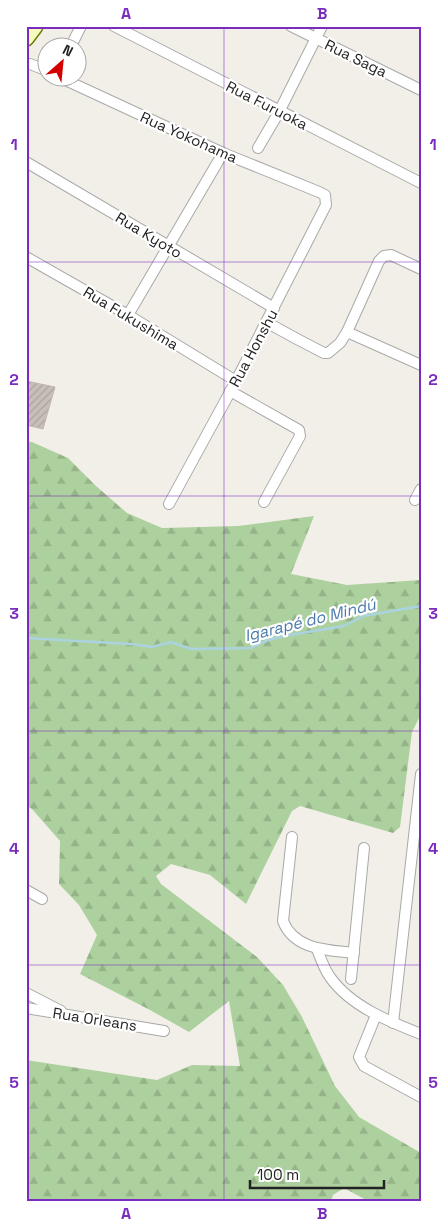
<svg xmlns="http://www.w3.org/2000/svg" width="447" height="1227" viewBox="0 0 447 1227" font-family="'Space Grotesk',sans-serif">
  <defs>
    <pattern id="forest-firs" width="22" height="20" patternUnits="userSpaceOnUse" patternTransform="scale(1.25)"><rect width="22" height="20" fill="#add19e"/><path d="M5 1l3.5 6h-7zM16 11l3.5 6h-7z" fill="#95b388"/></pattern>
    <pattern id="building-hatch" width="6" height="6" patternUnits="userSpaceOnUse" patternTransform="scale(1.25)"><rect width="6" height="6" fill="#c7bfb8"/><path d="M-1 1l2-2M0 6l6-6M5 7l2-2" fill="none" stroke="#aba49e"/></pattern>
  </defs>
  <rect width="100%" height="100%" fill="#f2efe9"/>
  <path fill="url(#forest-firs)" d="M 26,441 L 32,442 L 68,458 L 96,486 L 127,513 L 162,528 L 238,526 L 314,516 L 291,574 L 347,585 L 421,580 L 421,718 L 419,718 L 412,732 L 400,827 L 393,833 L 300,806 L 292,811 L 246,904 L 210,875 L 171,864 L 156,876 L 161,884 L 257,957 L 283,985 L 302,1017 L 335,1086 L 359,1117 L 421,1153 L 421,1201 L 368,1201 L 344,1188 L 333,1195 L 331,1201 L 31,1201 L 26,1196 L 26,1060 L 157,1080 L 192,1065 L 240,1066 L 229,1001 L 189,1032 L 150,1010 L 80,974 L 97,935 L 79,905 L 59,884 L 60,841 L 32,809 L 26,805 Z"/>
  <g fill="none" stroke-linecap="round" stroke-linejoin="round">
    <path stroke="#aad3df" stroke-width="2.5" d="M 26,638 L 131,644 L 152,647 L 171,642 L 191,649 L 251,648 L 268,640 L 284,636 L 344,626 L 363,616 L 421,606"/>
  </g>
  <path fill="url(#building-hatch)" stroke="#c4b6ab" d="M 26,381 L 55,387 L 43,429 L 26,425 Z"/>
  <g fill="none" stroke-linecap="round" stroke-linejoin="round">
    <g stroke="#a9a9a9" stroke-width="12">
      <g id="street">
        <path d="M 114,26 L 421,183"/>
        <path d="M 291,26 L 421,90"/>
        <path d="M 70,48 L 81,26"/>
        <path d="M 30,64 L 48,71"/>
        <path d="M 61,78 L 223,153 L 319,192 L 325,195 L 326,205 L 236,381 L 169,504"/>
        <path d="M 258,148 L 279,112 L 322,26"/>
        <path d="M 26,162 L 274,308"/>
        <path d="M 26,257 L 128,315 L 236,381"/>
        <path d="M 128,315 L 223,153"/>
        <path d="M 266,322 L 297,339 L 324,353 L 328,353 L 340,343 L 347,332 L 379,261 L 384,256 L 391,255 L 421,269"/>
        <path d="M 347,332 L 421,365"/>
        <path d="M 230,391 L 299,430 L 300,436 L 264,502"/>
        <path d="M 415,500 L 421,489"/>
        <path d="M 292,837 L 283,921 C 294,950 328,950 354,953"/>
        <path d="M 26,890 L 42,899"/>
        <path d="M 317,949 C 321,959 324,969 330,977 C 350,1006 390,1022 421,1034"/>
        <path d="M 351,979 L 364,848"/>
        <path d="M 26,993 L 61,1011"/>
        <path d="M 26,1008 L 164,1031"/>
        <path d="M 376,1015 L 359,1057 L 364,1066 L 421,1097"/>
        <path d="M 393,1023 L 421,774"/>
      </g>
    </g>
    <g stroke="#707d05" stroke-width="18">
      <path id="secondary" d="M 26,38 L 35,26"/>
    </g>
    <use href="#street" stroke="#fff" stroke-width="10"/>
    <use href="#secondary" stroke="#f7fabf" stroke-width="15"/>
  </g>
  <path fill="none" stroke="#7b2cbf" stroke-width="1" stroke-opacity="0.55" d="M 224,26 L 224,1201M 26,262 L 421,262M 26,496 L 421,496M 26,731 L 421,731M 26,965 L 421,965"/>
  <g text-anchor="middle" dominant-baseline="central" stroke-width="4.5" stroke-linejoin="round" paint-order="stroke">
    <g font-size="15" fill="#222" stroke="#fff">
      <text transform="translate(356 58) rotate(26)">Rua Saga</text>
      <text transform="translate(267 105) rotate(27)">Rua Furuoka</text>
      <text transform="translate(189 137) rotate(24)">Rua Yokohama</text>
      <text transform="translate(149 235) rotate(31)">Rua Kyoto</text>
      <text transform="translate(131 318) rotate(31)">Rua Fukushima</text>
      <text transform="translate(253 348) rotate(-62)">Rua Honshu</text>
      <text transform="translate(95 1019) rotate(9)">Rua Orleans</text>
    </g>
    <g font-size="16" font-style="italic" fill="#4a7aab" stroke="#fff">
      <text transform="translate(310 620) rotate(-14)">Igarapé do Mindú</text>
    </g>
  </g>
  <rect width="447" height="1227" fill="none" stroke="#ffffff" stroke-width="55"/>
  <g transform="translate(62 62) rotate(27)"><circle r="24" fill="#ffffff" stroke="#a7a7a7"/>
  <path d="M0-4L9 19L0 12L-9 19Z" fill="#d40000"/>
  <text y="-8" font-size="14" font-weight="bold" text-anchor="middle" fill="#222222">N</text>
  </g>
  <path d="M250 1180v8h134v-8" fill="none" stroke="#222222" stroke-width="2.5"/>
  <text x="257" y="1180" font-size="15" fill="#222222" stroke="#ffffff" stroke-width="4" paint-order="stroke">100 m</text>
  <rect x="28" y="28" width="392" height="1172" fill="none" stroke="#7b2cbf" stroke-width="2"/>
  <g font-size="16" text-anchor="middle" font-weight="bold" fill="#7b2cbf">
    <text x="126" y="19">A</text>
    <text x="322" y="19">B</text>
    <text x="14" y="150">1</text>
    <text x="433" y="150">1</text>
    <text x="14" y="385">2</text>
    <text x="433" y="385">2</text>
    <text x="14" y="619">3</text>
    <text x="433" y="619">3</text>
    <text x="14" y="854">4</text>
    <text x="433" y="854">4</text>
    <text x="14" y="1088">5</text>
    <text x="433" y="1088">5</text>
    <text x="126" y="1219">A</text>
    <text x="322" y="1219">B</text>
  </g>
</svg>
